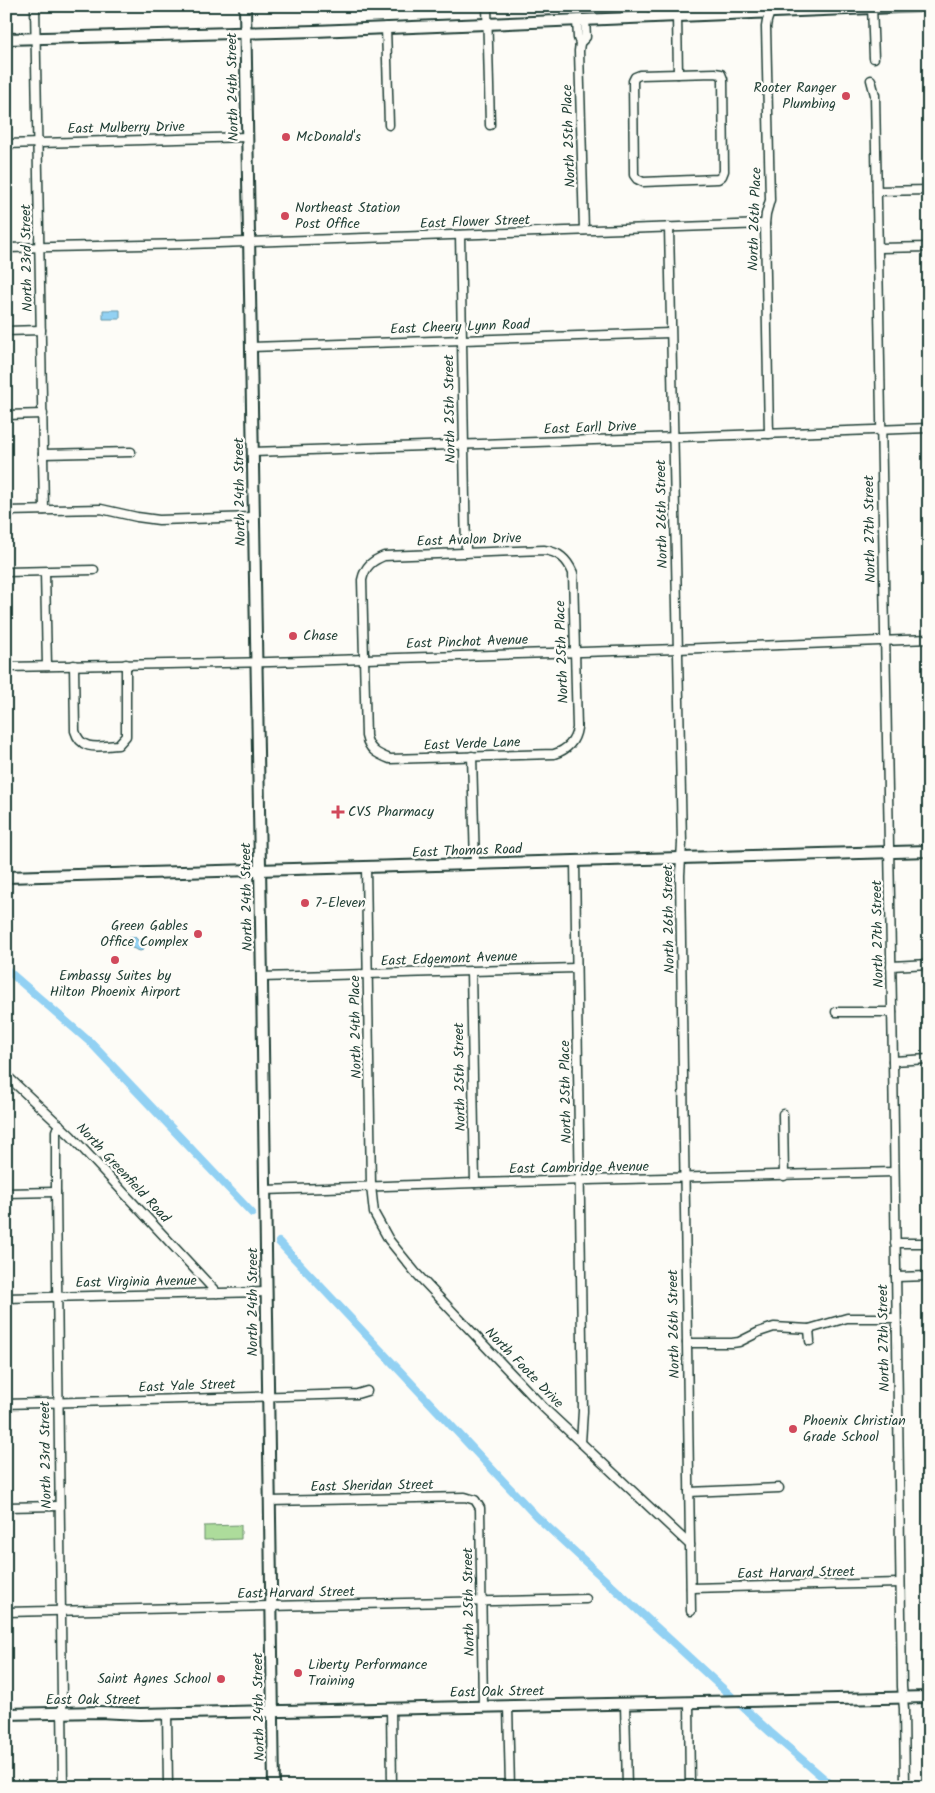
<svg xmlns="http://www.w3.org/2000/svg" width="935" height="1793" viewBox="0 0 935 1793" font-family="Kalam,sans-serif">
  <rect width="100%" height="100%" fill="#fdfcf7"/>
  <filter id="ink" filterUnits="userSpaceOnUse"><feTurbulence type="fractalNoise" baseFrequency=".02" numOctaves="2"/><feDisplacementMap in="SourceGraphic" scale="10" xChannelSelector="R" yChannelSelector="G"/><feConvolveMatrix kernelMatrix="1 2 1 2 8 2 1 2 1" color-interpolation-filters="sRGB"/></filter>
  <g filter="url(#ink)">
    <path fill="#addc9b" stroke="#668c68" d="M 241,1525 L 241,1539 L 204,1540 L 204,1526 Z"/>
    <g fill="#92d1f3" stroke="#6496a7">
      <path d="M 120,310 L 120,319 L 103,319 L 103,310 Z"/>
      <path d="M 130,937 L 135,937 L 144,947 L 143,950 L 140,951 L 132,948 L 129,942 Z"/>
    </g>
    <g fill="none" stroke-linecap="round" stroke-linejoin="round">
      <g stroke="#92d1f3" stroke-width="8">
        <path d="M 6,969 L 91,1043 L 252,1213"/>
        <path d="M 279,1242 L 536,1516 L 770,1732 L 834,1787"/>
      </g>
      <g stroke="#1f3d34" stroke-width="11">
        <g id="street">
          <path d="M 35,6 L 44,510"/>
          <path d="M 487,6 L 490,125"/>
          <path d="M 643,6 L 643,17"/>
          <path d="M 872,6 L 874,58"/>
          <path d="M 677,16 L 678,74"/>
          <path d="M 577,20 L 578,38 L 580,43"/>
          <path d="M 386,27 L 389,125"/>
          <path d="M 715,73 L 721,74 L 723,79 L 724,171 L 722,176 L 718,179 L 643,182 L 637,179 L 634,175 L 633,81 L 635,77 L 640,75 Z"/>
          <path d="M 871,80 L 875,95 L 893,1061 L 902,1687 L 904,1709 L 905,1787"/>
          <path d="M 6,144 L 247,137"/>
          <path d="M 877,191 L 929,190"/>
          <path d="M 669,227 L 682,843 L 680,875 L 691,1611"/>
          <path d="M 584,230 L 579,51 L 580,43 L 586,37 L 585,19"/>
          <path d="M 460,235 L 466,553"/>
          <path d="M 6,248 L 189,244 L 765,224"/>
          <path d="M 879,248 L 929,247"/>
          <path d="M 6,331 L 41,330"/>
          <path d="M 251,347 L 670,333"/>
          <path d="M 6,415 L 43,414"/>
          <path d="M 769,434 L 765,224 L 766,214 L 770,200 L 766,27 L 767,21 L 772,6"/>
          <path d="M 253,452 L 929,428"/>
          <path d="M 43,454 L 131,452"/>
          <path d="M 6,511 L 101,509 L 137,517 L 159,520 L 254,517"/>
          <path d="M 544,550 C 559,552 567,559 573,573 L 577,728 C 575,742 567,750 554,754 L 390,759 C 377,754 369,750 366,736 L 362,580 C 365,566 372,561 384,556 Z"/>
          <path d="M 6,572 L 94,570"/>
          <path d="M 45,572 L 47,666"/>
          <path d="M 74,665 L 75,731 C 81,752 100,746 118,745 L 126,736 L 126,664"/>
          <path d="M 6,667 L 270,662 L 678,649 L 929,639"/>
          <path d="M 472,756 L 475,864"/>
          <path d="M 575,861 L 583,1411 L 581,1443"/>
          <path d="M 366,867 L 371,1186 L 374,1213 L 389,1240 L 415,1272 L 544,1408 L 690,1545"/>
          <path d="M 891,966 L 929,964"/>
          <path d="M 471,971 L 475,1183"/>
          <path d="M 262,977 L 576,968"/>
          <path d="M 836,1012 L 892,1012"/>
          <path d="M 893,1061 L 929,1059"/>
          <path d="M 6,1075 L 71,1136 L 217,1293"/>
          <path d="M 783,1114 L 784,1176"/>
          <path d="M 59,1124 L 56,1131 L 56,1192 L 63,1787"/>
          <path d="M 265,1190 L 475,1183 L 894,1172"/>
          <path d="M 6,1193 L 56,1192"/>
          <path d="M 895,1243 L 929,1243"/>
          <path d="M 896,1277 L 929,1276"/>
          <path d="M 6,1298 L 266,1292"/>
          <path d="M 809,1329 L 810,1341"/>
          <path d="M 687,1343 L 732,1343 L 739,1342 L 759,1332 L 774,1327 L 809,1329 L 847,1318 L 896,1318"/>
          <path d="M 6,1404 L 357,1394 L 367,1391"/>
          <path d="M 689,1492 L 779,1488"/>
          <path d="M 269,1501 L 465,1497 L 475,1500 L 480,1508 L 483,1706"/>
          <path d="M 6,1507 L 59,1506"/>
          <path d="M 691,1588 L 900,1583"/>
          <path d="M 6,1612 L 586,1599"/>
          <path d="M 689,1703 L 690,1787"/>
          <path d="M 625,1704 L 627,1787"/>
          <path d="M 508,1706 L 510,1787"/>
          <path d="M 391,1708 L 392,1787"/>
          <path d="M 167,1713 L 168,1787"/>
        </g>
      </g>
      <g stroke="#1f3d34" stroke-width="14">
        <g id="secondary">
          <path d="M 245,6 L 262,981 L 274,1787"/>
          <path d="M 6,39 L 315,31 L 921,6"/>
          <path d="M 6,877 L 929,851"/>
          <path d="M 6,1714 L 99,1712 L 140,1714 L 929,1697"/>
        </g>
      </g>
      <use href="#street" stroke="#fdfcf7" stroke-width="8"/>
      <use href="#secondary" stroke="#fdfcf7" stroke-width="10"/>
    </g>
  </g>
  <g fill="#d1495b" stroke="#fdfcf7" stroke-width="2">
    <circle cx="846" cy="96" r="5"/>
    <circle cx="286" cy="137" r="5"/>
    <circle cx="285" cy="216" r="5"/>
    <circle cx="293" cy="636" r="5"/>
    <path d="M335.5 804.5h5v5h5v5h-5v5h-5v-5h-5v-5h5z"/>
    <circle cx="305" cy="903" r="5"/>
    <circle cx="198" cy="934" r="5"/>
    <circle cx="115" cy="960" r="5"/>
    <circle cx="793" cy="1429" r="5"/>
    <circle cx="298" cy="1673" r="5"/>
    <circle cx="221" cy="1679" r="5"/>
  </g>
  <g text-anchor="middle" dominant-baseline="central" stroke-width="4.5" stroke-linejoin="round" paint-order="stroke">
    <g font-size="14" fill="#1f3d34" stroke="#fdfcf7">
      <text transform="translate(233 87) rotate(-91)">North 24th Street</text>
      <text transform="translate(126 128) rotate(-1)">East Mulberry Drive</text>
      <text transform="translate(569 136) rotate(-92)">North 25th Place</text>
      <text transform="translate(755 219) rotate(-88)">North 26th Place</text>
      <text transform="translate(475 222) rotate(-2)">East Flower Street</text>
      <text transform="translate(27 258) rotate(-91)">North 23rd Street</text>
      <text transform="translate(460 327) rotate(-2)">East Cheery Lynn Road</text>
      <text transform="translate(450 409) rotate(-91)">North 25th Street</text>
      <text transform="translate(590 428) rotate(-2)">East Earll Drive</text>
      <text transform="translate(240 492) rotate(-91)">North 24th Street</text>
      <text transform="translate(662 514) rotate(-91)">North 26th Street</text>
      <text transform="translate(870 529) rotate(-91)">North 27th Street</text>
      <text transform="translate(469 540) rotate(-2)">East Avalon Drive</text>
      <text transform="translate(467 642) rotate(-2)">East Pinchot Avenue</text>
      <text transform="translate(562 652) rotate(-92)">North 25th Place</text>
      <text transform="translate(472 744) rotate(-2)">East Verde Lane</text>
      <text transform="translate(467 851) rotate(-2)">East Thomas Road</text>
      <text transform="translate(247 897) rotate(-91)">North 24th Street</text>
      <text transform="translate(669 919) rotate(-91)">North 26th Street</text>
      <text transform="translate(878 934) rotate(-91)">North 27th Street</text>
      <text transform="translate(449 959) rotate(-2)">East Edgemont Avenue</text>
      <text transform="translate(356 1027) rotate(-91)">North 24th Place</text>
      <text transform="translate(460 1077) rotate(-91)">North 25th Street</text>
      <text transform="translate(566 1092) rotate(-91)">North 25th Place</text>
      <text transform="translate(579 1168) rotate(-1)">East Cambridge Avenue</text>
      <text transform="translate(123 1173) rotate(47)">North Greenfield Road</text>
      <text transform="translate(136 1282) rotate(-1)">East Virginia Avenue</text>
      <text transform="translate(253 1302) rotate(-90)">North 24th Street</text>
      <text transform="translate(674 1324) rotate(-91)">North 26th Street</text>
      <text transform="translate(884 1338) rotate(-91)">North 27th Street</text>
      <text transform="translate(524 1368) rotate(46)">North Foote Drive</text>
      <text transform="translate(187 1386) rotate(-2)">East Yale Street</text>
      <text transform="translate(46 1455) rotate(-91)">North 23rd Street</text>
      <text transform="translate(372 1486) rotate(-1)">East Sheridan Street</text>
      <text transform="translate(796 1573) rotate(-1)">East Harvard Street</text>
      <text transform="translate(296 1593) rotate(-1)">East Harvard Street</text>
      <text transform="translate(469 1602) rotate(-91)">North 25th Street</text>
      <text transform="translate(497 1692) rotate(-1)">East Oak Street</text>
      <text x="93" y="1700">East Oak Street</text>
      <text transform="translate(259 1707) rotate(-91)">North 24th Street</text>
    </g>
    <g font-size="14" fill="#1f3d34" stroke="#fdfcf7" text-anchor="start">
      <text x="836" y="88" text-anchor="end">Rooter Ranger<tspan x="836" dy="16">Plumbing</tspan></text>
      <text x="296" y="137">McDonald's</text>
      <text x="295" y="208">Northeast Station<tspan x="295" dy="16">Post Office</tspan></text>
      <text x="303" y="636">Chase</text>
      <text x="348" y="812">CVS Pharmacy</text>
      <text x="315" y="903">7-Eleven</text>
      <text x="188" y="926" text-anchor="end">Green Gables<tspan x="188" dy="16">Office Complex</tspan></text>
      <text x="115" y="976" text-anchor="middle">Embassy Suites by<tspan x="115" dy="16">Hilton Phoenix Airport</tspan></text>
      <text x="803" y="1421">Phoenix Christian<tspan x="803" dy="16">Grade School</tspan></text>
      <text x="308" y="1665">Liberty Performance<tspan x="308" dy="16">Training</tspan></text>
      <text x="211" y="1679" text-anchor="end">Saint Agnes School</text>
    </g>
  </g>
  <rect width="935" height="1793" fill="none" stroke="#fdfcf7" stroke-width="25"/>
  <rect x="12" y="12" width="910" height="1768" fill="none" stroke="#1f3d34" stroke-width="2" filter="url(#ink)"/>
</svg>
